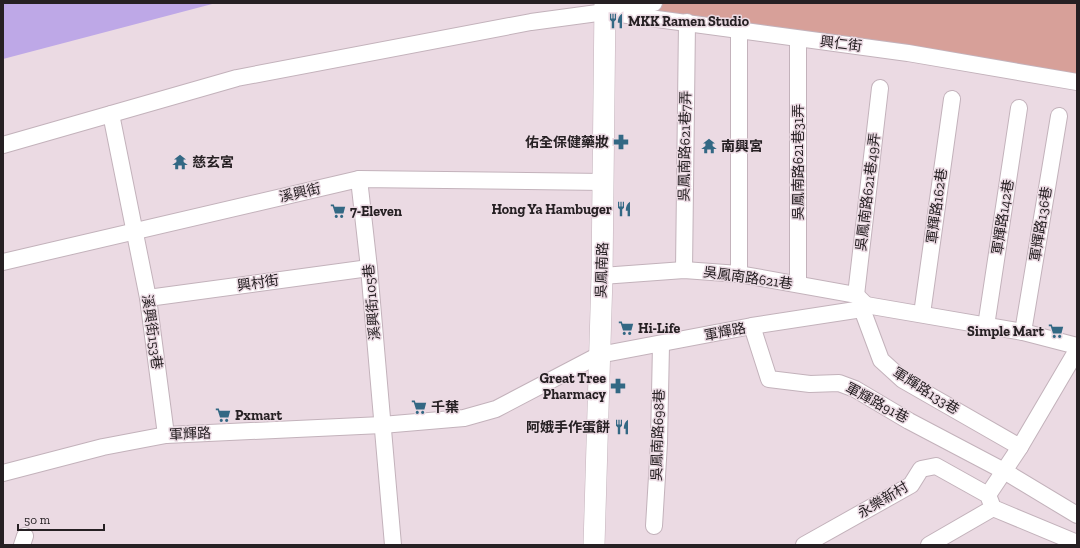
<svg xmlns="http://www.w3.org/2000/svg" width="1080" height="548" viewBox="0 0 1080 548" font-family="'Zilla Slab','Noto Sans TC',serif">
  <rect width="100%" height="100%" fill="#ebdae3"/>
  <path fill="#d7a099" d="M 622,3 L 1077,3 L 1077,74 L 622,12 Z"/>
  <path fill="#bea8e7" d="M 3,3 L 216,3 L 3,59 Z"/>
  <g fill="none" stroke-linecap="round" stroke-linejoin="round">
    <g stroke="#c3b2bb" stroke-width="18">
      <g id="minor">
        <path d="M 620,14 L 908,53 L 1077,82"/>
        <path d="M 739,31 L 739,274"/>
        <path d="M 111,114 L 148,298 L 166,435"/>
        <path d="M 3,145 L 237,78 L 531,22 L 605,12 L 654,3"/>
        <path d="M 359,179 L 369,268 L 393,545"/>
        <path d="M 3,262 L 359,179 L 604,182"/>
        <path d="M 684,270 L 687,22"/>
        <path d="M 602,276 L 684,270 L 739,274 L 856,295 L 866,305"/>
        <path d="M 798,284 L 798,39"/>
        <path d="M 856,295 L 880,88"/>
        <path d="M 148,298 L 369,268"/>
        <path d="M 862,309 L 881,360 L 903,380 L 1020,447"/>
        <path d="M 922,314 L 952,99"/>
        <path d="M 752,326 L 769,379 L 810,384 L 839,383 L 855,389 L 909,421 L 1004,471 L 1077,515"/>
        <path d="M 986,326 L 1019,108"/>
        <path d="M 1023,332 L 1059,116"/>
        <path d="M 3,473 L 103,447 L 166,435 L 382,425 L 464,418 L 496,409 L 599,355 L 752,326 L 862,309 L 866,305 L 1023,332 L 1077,346"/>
        <path d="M 988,495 L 1020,447 L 1077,350"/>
        <path d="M 654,526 L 659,443 L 661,345"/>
        <path d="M 22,545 L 25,536"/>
        <path d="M 804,545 L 911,485 L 921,469 L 936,466 L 988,495 L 993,508 L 1077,543"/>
        <path d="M 929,545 L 993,508"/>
      </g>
    </g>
    <g stroke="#c3b2bb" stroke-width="22">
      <path id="major" d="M 594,545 L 602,276 L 605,3"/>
    </g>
    <use href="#minor" stroke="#fff" stroke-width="16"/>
    <use href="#major" stroke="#fff" stroke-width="21"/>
  </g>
  <defs>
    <g id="restaurant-bare" transform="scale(1.2)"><path d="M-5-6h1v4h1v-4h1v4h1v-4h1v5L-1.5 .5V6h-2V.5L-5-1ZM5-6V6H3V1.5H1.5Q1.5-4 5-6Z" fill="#336884" stroke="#ebdae3" stroke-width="2.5" paint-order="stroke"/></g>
    <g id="pharmacy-bare" transform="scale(1.2)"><path d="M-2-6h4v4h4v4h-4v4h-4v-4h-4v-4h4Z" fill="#336884" stroke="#ebdae3" stroke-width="2.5" paint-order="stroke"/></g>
    <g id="temple-bare" transform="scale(1.2)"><path d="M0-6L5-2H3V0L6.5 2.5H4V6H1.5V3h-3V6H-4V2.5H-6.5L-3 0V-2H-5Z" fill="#336884" stroke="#ebdae3" stroke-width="2.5" paint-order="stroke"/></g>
    <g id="supermarket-bare" transform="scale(1.2)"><path d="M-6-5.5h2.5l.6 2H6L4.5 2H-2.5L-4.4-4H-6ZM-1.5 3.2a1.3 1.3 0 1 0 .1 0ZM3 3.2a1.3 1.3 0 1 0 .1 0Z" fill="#336884" stroke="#ebdae3" stroke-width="2.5" paint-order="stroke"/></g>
  </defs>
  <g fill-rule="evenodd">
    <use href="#restaurant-bare" x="616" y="21"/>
    <use href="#pharmacy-bare" x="621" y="142"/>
    <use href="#temple-bare" x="709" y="146"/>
    <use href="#temple-bare" x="180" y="162"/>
    <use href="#restaurant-bare" x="624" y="209"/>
    <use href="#supermarket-bare" x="338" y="211"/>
    <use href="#supermarket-bare" x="626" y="328"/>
    <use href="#supermarket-bare" x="1056" y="331"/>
    <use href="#pharmacy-bare" x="618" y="386"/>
    <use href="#supermarket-bare" x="419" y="407"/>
    <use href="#supermarket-bare" x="223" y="415"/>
    <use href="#restaurant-bare" x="622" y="427"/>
  </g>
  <g text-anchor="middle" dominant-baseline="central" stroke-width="3" stroke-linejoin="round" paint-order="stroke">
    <g font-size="14" font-weight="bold" fill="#262023" stroke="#ebdae3" text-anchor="start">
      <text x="628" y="21">MKK Ramen Studio</text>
      <text x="609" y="142" text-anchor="end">佑全保健藥妝</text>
      <text x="721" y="146">南興宮</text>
      <text x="192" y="162">慈玄宮</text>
      <text x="612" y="209" text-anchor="end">Hong Ya Hambuger</text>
      <text x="350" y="211">7-Eleven</text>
      <text x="638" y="328">Hi-Life</text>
      <text x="1044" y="331" text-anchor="end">Simple Mart</text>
      <text x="606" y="378" text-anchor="end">Great Tree<tspan x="606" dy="16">Pharmacy</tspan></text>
      <text x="431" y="407">千葉</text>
      <text x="235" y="415">Pxmart</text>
      <text x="610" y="427" text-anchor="end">阿娥手作蛋餅</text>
    </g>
    <g font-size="14" fill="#262023" stroke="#ebdae3">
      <text transform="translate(841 44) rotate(7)">興仁街</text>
      <text transform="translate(685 146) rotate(-89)">吳鳳南路621巷7弄</text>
      <text transform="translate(798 162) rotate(-90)">吳鳳南路621巷31弄</text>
      <text transform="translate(868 192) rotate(-83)">吳鳳南路621巷49弄</text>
      <text transform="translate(300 193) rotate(-13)">溪興街</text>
      <text transform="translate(937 206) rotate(-82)">軍輝路162巷</text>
      <text transform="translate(1003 217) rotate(-81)">軍輝路142巷</text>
      <text transform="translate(1041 224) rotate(-81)">軍輝路136巷</text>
      <text transform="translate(602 270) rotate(-88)">吳鳳南路</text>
      <text transform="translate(748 278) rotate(8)">吳鳳南路621巷</text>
      <text transform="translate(258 283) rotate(-8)">興村街</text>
      <text transform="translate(372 302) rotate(-95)">溪興街105巷</text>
      <text transform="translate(152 332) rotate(82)">溪興街153巷</text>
      <text transform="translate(725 332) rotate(-11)">軍輝路</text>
      <text transform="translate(926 391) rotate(32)">軍輝路133巷</text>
      <text transform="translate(877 403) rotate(28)">軍輝路91巷</text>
      <text transform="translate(190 434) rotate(-3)">軍輝路</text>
      <text transform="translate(658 435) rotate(-88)">吳鳳南路698巷</text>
      <text transform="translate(883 500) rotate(-31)">永樂新村</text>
    </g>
  </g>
  <rect width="1080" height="548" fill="none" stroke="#262023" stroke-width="8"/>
  <path d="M18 524v6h86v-6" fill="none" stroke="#262023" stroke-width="2"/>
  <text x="24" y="524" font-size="12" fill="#262023" stroke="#ebdae3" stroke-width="3" paint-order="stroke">50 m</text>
</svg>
